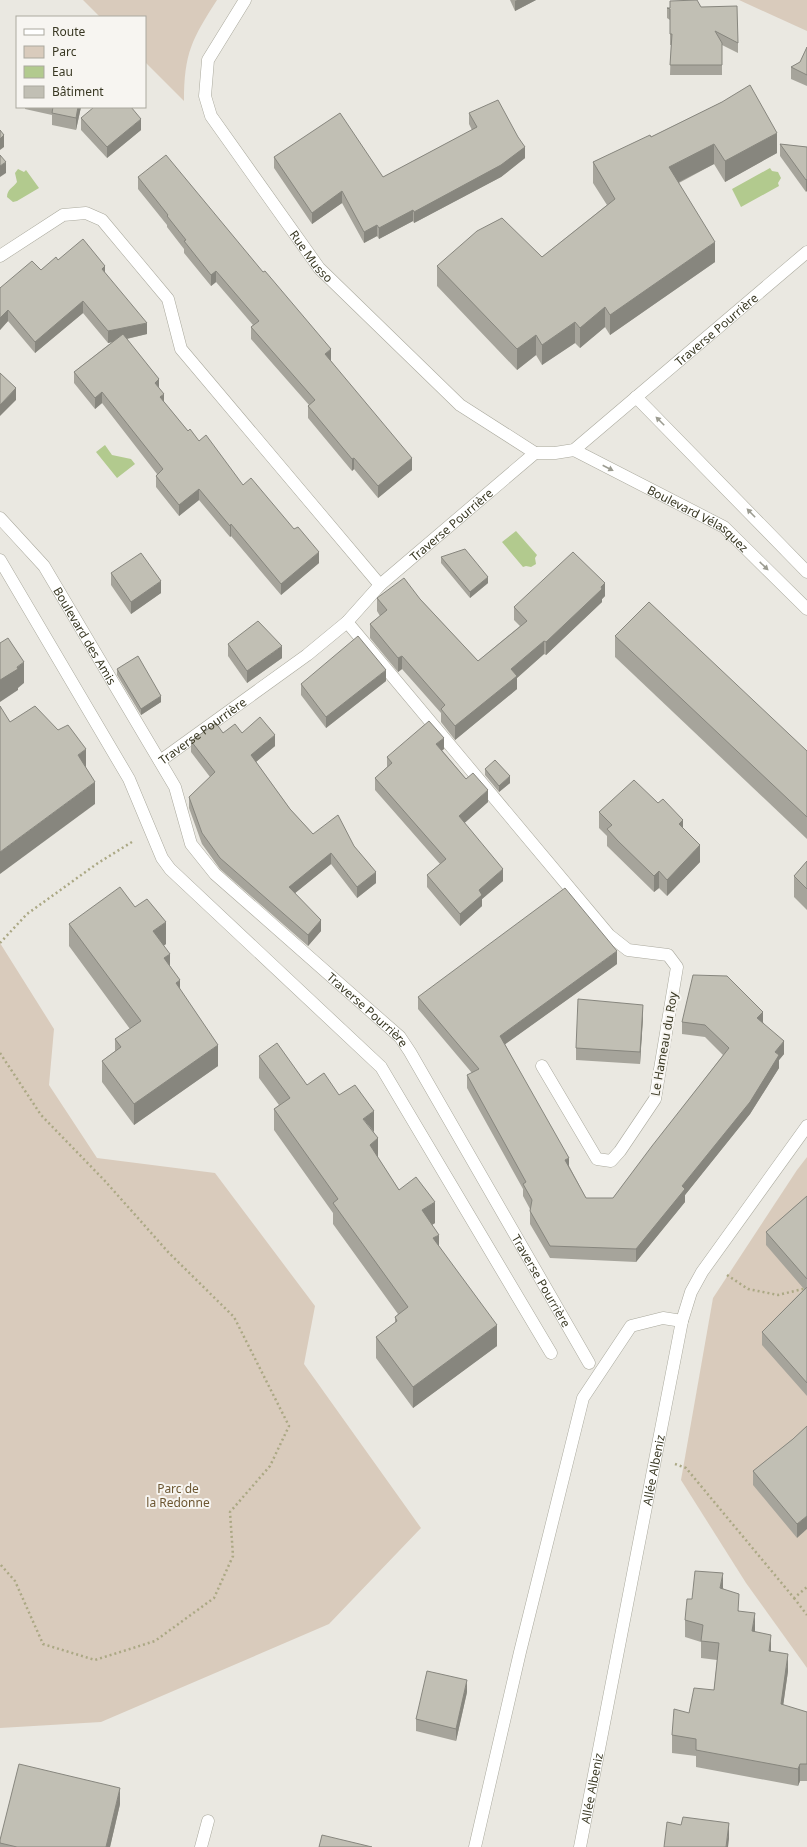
<svg xmlns="http://www.w3.org/2000/svg" width="807" height="1847" viewBox="0 0 807 1847" font-family="'Noto Sans',sans-serif">
  <rect width="100%" height="100%" fill="#eae8e1"/>
  <g fill="#d9cbbc">
    <path d="M 83,0 L 217,0 C 192,39 184,53 184,101 L 145,62 L 145,17 L 100,17 Z"/>
    <path d="M 739,0 L 807,0 L 807,31 Z"/>
    <path d="M 0,943 L 54,1029 L 49,1085 L 97,1158 L 215,1173 L 315,1306 L 304,1364 L 421,1528 L 329,1624 L 101,1722 L 0,1728 Z"/>
    <path d="M 807,1157 L 807,1668 L 746,1583 L 681,1480 L 713,1298 L 797,1170 Z"/>
  </g>
  <g fill="#b2ca8e">
    <path d="M 770,168 L 772,171 L 778,172 L 781,178 L 778,183 L 779,186 L 741,207 L 732,189 Z"/>
    <path d="M 18,169 L 24,172 L 26,170 L 39,188 L 17,201 L 13,202 L 7,197 C 7,189 13,188 17,182 L 15,173 Z"/>
    <path d="M 105,445 L 112,455 L 131,459 L 135,464 L 117,478 L 96,452 Z"/>
    <path d="M 516,531 L 537,555 L 535,558 L 536,564 L 531,567 L 526,566 L 523,567 L 502,542 Z"/>
  </g>
  <g fill="none" stroke-linecap="round" stroke-linejoin="round">
    <g stroke="#aaa99d" stroke-width="13">
      <g id="minor">
        <path id="s1" d="M 245,0 L 208,60 L 205,96 L 211,116 L 319,268 L 460,405 L 535,453"/>
        <path d="M 0,256 L 63,215 L 86,213 L 102,220 L 168,299 L 181,349 L 380,585"/>
        <path d="M 636,397 L 807,572"/>
        <path id="s2" d="M 574,450 L 724,527 L 807,609"/>
        <path id="s3" d="M 0,518 L 44,566 L 175,787 L 191,844 L 215,874 L 400,1037 L 410,1052 L 589,1363"/>
        <path d="M 0,560 L 129,779 L 162,858 L 170,869 L 381,1067 L 551,1353"/>
        <path d="M 347,622 L 609,935 L 628,950 L 668,955 L 677,967 L 655,1099 L 620,1151 L 611,1161 L 597,1159 L 542,1066"/>
        <path id="s4" d="M 160,761 L 307,655 L 347,622 L 380,585 L 535,453 L 555,453 L 574,450 L 807,252"/>
        <path d="M 201,1847 L 208,1821"/>
        <path d="M 475,1847 L 520,1652 L 583,1398 L 631,1326 L 663,1318 L 682,1321"/>
        <path id="s5" d="M 580,1847 L 682,1321 L 691,1292 L 702,1272 L 807,1126"/>
      </g>
    </g>
    <g stroke="#aba884" stroke-width="2.5" stroke-dasharray="2 3" stroke-linecap="butt">
      <path d="M 0,943 L 27,914 L 98,863 L 132,842"/>
      <path d="M 0,1053 L 41,1115 L 105,1181 L 169,1253 L 234,1317 L 289,1426 L 270,1466 L 230,1512 L 233,1556 L 214,1598 L 155,1641 L 95,1660 L 43,1644 L 15,1581 L 0,1564"/>
      <path d="M 727,1275 L 748,1289 L 778,1295 L 807,1288"/>
      <path d="M 675,1464 L 686,1468 L 794,1598 L 807,1587"/>
      <path d="M 794,1598 L 807,1615"/>
    </g>
    <use href="#minor" stroke="#fff" stroke-width="12"/>
  </g>
  <g fill="#a6a49b">
    <path d="M 510,0 L 536,0 L 515,11 Z"/>
    <path d="M 701,7 L 738,43 L 738,53 L 722,45 L 722,75 L 670,75 L 671,45 L 670,45 L 670,20 L 667,18 L 667,8 Z"/>
    <path d="M 807,47 L 807,86 L 791,79 L 791,67 L 800,62 Z"/>
    <path d="M 722,102 L 777,153 L 725,182 L 714,164 L 679,183 L 715,262 L 610,335 L 605,327 L 580,348 L 575,343 L 542,365 L 536,355 L 517,370 L 437,286 L 437,266 L 542,257 L 607,205 L 593,183 L 593,162 L 651,137 Z"/>
    <path d="M 25,107 L 81,107 L 76,130 L 52,125 L 52,115 L 25,109 Z"/>
    <path d="M 469,113 L 525,158 L 501,177 L 414,223 L 413,221 L 379,239 L 377,236 L 364,243 L 342,203 L 312,224 L 274,168 L 274,157 L 383,177 L 472,130 L 469,124 Z"/>
    <path d="M 81,118 L 141,130 L 107,158 L 81,130 Z"/>
    <path d="M 780,144 L 807,147 L 806,192 L 780,156 Z"/>
    <path d="M 138,177 L 331,361 L 412,470 L 378,498 L 354,469 L 352,471 L 308,418 L 308,406 L 309,405 L 251,339 L 251,327 L 253,325 L 216,282 L 211,286 L 184,253 L 184,249 L 167,227 L 167,225 L 138,189 Z"/>
    <path d="M 58,260 L 105,273 L 147,334 L 127,339 L 159,388 L 164,402 L 188,431 L 243,485 L 319,563 L 281,595 L 231,536 L 230,537 L 199,500 L 179,516 L 156,487 L 156,476 L 157,474 L 102,403 L 95,409 L 74,383 L 74,372 L 112,342 L 108,343 L 83,313 L 35,353 L 8,321 L 0,330 L 0,288 L 41,270 Z"/>
    <path d="M 441,557 L 488,583 L 470,598 L 441,563 Z"/>
    <path d="M 111,573 L 161,593 L 131,614 L 111,585 Z"/>
    <path d="M 605,596 L 602,599 L 602,602 L 546,655 L 544,654 L 517,678 L 517,689 L 455,740 L 441,722 L 441,713 L 402,669 L 398,672 L 370,638 L 370,624 L 380,616 L 377,611 L 377,598 L 420,599 L 478,661 L 520,626 L 514,620 L 514,607 Z"/>
    <path d="M 615,636 L 807,751 L 807,839 L 615,657 Z"/>
    <path d="M 228,644 L 282,658 L 247,683 L 228,656 Z"/>
    <path d="M 117,669 L 161,702 L 141,715 L 117,675 Z"/>
    <path d="M 386,681 L 326,728 L 301,695 L 301,684 Z"/>
    <path d="M 223,733 L 242,733 L 275,746 L 256,762 L 290,809 L 313,834 L 354,846 L 376,883 L 357,898 L 331,864 L 295,893 L 321,931 L 308,946 L 220,869 L 202,844 L 189,808 L 189,797 L 210,777 L 191,752 L 191,741 Z"/>
    <path d="M 444,749 L 442,750 L 466,779 L 488,802 L 464,823 L 503,881 L 482,899 L 482,906 L 460,926 L 427,887 L 427,875 L 440,864 L 375,790 L 375,778 L 387,767 L 387,757 Z"/>
    <path d="M 485,769 L 510,783 L 499,792 L 485,775 Z"/>
    <path d="M 599,812 L 683,829 L 700,862 L 667,896 L 659,888 L 654,892 L 607,846 L 607,836 L 599,828 Z"/>
    <path d="M 807,861 L 807,910 L 794,897 L 794,876 Z"/>
    <path d="M 135,907 L 166,944 L 163,946 L 170,966 L 180,989 L 218,1066 L 134,1125 L 102,1082 L 102,1061 L 115,1051 L 115,1039 L 130,1029 L 69,946 L 69,924 Z"/>
    <path d="M 617,964 L 505,1044 L 586,1198 L 613,1198 L 723,1055 L 705,1037 L 682,1034 L 682,1022 L 763,1022 L 784,1054 L 779,1060 L 779,1068 L 750,1114 L 685,1195 L 685,1202 L 636,1262 L 550,1258 L 530,1224 L 530,1209 L 523,1196 L 523,1189 L 467,1088 L 467,1075 L 472,1073 L 418,1009 L 418,997 Z"/>
    <path d="M 643,1017 L 640,1064 L 576,1060 L 576,1048 Z"/>
    <path d="M 259,1056 L 307,1085 L 339,1095 L 374,1132 L 378,1158 L 399,1190 L 435,1223 L 432,1225 L 439,1246 L 497,1346 L 413,1408 L 376,1358 L 376,1337 L 395,1323 L 395,1317 L 398,1314 L 333,1224 L 333,1213 L 274,1130 L 274,1109 L 279,1105 L 259,1078 Z"/>
    <path d="M 807,1196 L 807,1396 L 762,1345 L 762,1332 L 804,1289 L 766,1245 L 766,1232 Z"/>
    <path d="M 807,1426 L 797,1538 L 753,1485 L 753,1471 L 793,1439 Z"/>
    <path d="M 723,1588 L 739,1611 L 755,1630 L 755,1632 L 771,1652 L 788,1671 L 783,1705 L 807,1712 L 807,1781 L 800,1781 L 798,1786 L 696,1767 L 696,1756 L 672,1753 L 672,1735 L 689,1713 L 714,1690 L 717,1660 L 701,1658 L 701,1642 L 685,1637 L 685,1620 L 692,1599 Z"/>
    <path d="M 467,1692 L 456,1741 L 416,1731 L 416,1719 Z"/>
    <path d="M 120,1804 L 110,1847 L 0,1847 L 0,1840 Z"/>
  </g>
  <g fill="#87867e">
    <path d="M 517,0 L 536,0 L 515,11 L 515,1 Z"/>
    <path d="M 78,107 L 81,107 L 76,130 L 76,118 Z"/>
    <path d="M 141,119 L 141,130 L 107,158 L 107,147 Z"/>
    <path d="M 777,133 L 777,153 L 725,182 L 725,161 Z"/>
    <path d="M 4,135 L 4,147 L 0,150 L 0,139 Z"/>
    <path d="M 714,144 L 714,164 L 669,187 L 669,167 Z"/>
    <path d="M 525,147 L 525,158 L 501,177 L 414,223 L 414,212 Z"/>
    <path d="M 6,162 L 6,173 L 0,177 L 0,166 Z"/>
    <path d="M 807,179 L 807,191 L 806,192 L 806,180 Z"/>
    <path d="M 342,191 L 342,203 L 312,224 L 312,213 Z"/>
    <path d="M 413,210 L 413,221 L 379,239 L 379,228 Z"/>
    <path d="M 377,225 L 377,236 L 364,243 L 364,232 Z"/>
    <path d="M 715,242 L 715,262 L 610,335 L 610,315 Z"/>
    <path d="M 105,266 L 105,278 L 102,269 Z"/>
    <path d="M 216,271 L 216,282 L 211,286 L 211,275 Z"/>
    <path d="M 83,301 L 83,313 L 35,353 L 35,342 Z"/>
    <path d="M 605,307 L 605,327 L 580,348 L 580,328 Z"/>
    <path d="M 8,310 L 8,321 L 0,330 L 0,318 Z"/>
    <path d="M 575,322 L 575,343 L 542,365 L 542,345 Z"/>
    <path d="M 147,323 L 147,334 L 108,343 L 108,331 Z"/>
    <path d="M 536,335 L 536,355 L 517,370 L 517,349 Z"/>
    <path d="M 331,349 L 331,361 L 325,366 L 325,354 Z"/>
    <path d="M 159,379 L 159,391 L 155,383 Z"/>
    <path d="M 16,388 L 16,400 L 0,416 L 0,405 Z"/>
    <path d="M 102,392 L 102,403 L 95,409 L 95,398 Z"/>
    <path d="M 164,394 L 164,405 L 160,397 Z"/>
    <path d="M 354,458 L 354,469 L 352,471 L 352,459 Z"/>
    <path d="M 412,458 L 412,470 L 378,498 L 378,486 Z"/>
    <path d="M 199,489 L 199,500 L 179,516 L 179,505 Z"/>
    <path d="M 231,524 L 231,536 L 230,537 L 230,526 Z"/>
    <path d="M 319,552 L 319,563 L 281,595 L 281,584 Z"/>
    <path d="M 488,577 L 488,583 L 470,598 L 470,592 Z"/>
    <path d="M 161,581 L 161,593 L 131,614 L 131,602 Z"/>
    <path d="M 605,583 L 605,596 L 602,599 L 602,602 L 546,655 L 546,642 Z"/>
    <path d="M 544,641 L 544,654 L 517,678 L 517,689 L 455,740 L 455,726 L 511,669 Z"/>
    <path d="M 282,646 L 282,658 L 247,683 L 247,671 Z"/>
    <path d="M 402,656 L 402,669 L 398,672 L 398,658 Z"/>
    <path d="M 24,662 L 24,683 L 18,688 L 18,690 L 0,702 L 0,680 Z"/>
    <path d="M 386,670 L 386,681 L 326,728 L 326,717 Z"/>
    <path d="M 161,696 L 161,702 L 141,715 L 141,709 Z"/>
    <path d="M 275,735 L 275,746 L 251,766 L 251,755 Z"/>
    <path d="M 444,738 L 444,749 L 436,755 L 436,744 Z"/>
    <path d="M 86,749 L 86,770 L 78,755 Z"/>
    <path d="M 510,776 L 510,783 L 499,792 L 499,786 Z"/>
    <path d="M 95,782 L 95,804 L 0,874 L 0,852 Z"/>
    <path d="M 488,790 L 488,802 L 459,828 L 459,816 Z"/>
    <path d="M 683,820 L 683,836 L 679,824 Z"/>
    <path d="M 700,845 L 700,862 L 667,896 L 667,880 Z"/>
    <path d="M 331,853 L 331,864 L 289,898 L 289,887 Z"/>
    <path d="M 503,869 L 503,881 L 482,899 L 482,906 L 460,926 L 460,914 L 479,890 Z"/>
    <path d="M 659,871 L 659,888 L 654,892 L 654,876 Z"/>
    <path d="M 376,872 L 376,883 L 357,898 L 357,887 Z"/>
    <path d="M 321,920 L 321,931 L 308,946 L 308,935 Z"/>
    <path d="M 166,922 L 166,944 L 153,953 L 153,931 Z"/>
    <path d="M 617,951 L 617,964 L 500,1048 L 500,1036 Z"/>
    <path d="M 170,954 L 170,976 L 164,958 Z"/>
    <path d="M 180,980 L 180,1001 L 176,983 Z"/>
    <path d="M 643,1005 L 643,1017 L 640,1064 L 640,1052 Z"/>
    <path d="M 763,1012 L 763,1025 L 757,1018 Z"/>
    <path d="M 784,1041 L 784,1054 L 779,1060 L 779,1068 L 750,1114 L 685,1195 L 685,1202 L 636,1262 L 636,1249 L 682,1186 L 775,1052 Z"/>
    <path d="M 218,1045 L 218,1066 L 134,1125 L 134,1104 Z"/>
    <path d="M 374,1111 L 374,1132 L 363,1119 Z"/>
    <path d="M 378,1138 L 378,1159 L 370,1145 Z"/>
    <path d="M 569,1158 L 569,1170 L 565,1160 Z"/>
    <path d="M 435,1202 L 435,1223 L 422,1231 L 422,1210 Z"/>
    <path d="M 439,1235 L 439,1256 L 433,1238 Z"/>
    <path d="M 497,1325 L 497,1346 L 413,1408 L 413,1387 Z"/>
    <path d="M 807,1516 L 807,1529 L 797,1538 L 797,1524 Z"/>
    <path d="M 723,1573 L 723,1590 L 720,1588 Z"/>
    <path d="M 755,1613 L 755,1630 L 752,1648 L 752,1631 Z"/>
    <path d="M 771,1635 L 771,1652 L 769,1651 Z"/>
    <path d="M 788,1654 L 788,1671 L 781,1721 L 781,1704 Z"/>
    <path d="M 467,1680 L 467,1692 L 456,1741 L 456,1729 Z"/>
    <path d="M 800,1764 L 800,1781 L 798,1786 L 798,1769 Z"/>
    <path d="M 120,1788 L 120,1804 L 110,1847 L 106,1847 Z"/>
    <path d="M 729,1823 L 729,1839 L 728,1847 L 726,1847 Z"/>
  </g>
  <g fill="#c1bfb4" stroke="#87867e">
    <path d="M 697,0 L 701,7 L 737,6 L 738,43 L 715,31 L 722,43 L 722,65 L 670,65 L 672,34 L 670,34 L 670,9 L 667,8 L 670,8 L 670,1 Z"/>
    <path d="M 807,47 L 807,75 L 791,67 L 800,62 Z"/>
    <path d="M 750,85 L 777,133 L 725,161 L 714,144 L 669,167 L 715,242 L 610,315 L 605,307 L 580,328 L 575,322 L 542,345 L 536,335 L 517,349 L 437,266 L 477,231 L 502,218 L 542,257 L 615,199 L 593,162 L 650,135 L 651,137 L 722,102 Z"/>
    <path d="M 498,100 L 518,137 L 525,147 L 501,165 L 414,212 L 413,210 L 379,228 L 377,225 L 364,232 L 342,191 L 312,213 L 274,157 L 340,113 L 383,177 L 477,127 L 469,113 Z"/>
    <path d="M 53,107 L 78,107 L 76,118 L 52,113 Z"/>
    <path d="M 94,107 L 131,107 L 141,119 L 107,147 L 81,118 Z"/>
    <path d="M 0,130 L 4,135 L 0,139 Z"/>
    <path d="M 780,144 L 807,147 L 807,179 L 806,180 Z"/>
    <path d="M 0,155 L 6,162 L 0,166 Z"/>
    <path d="M 166,155 L 263,272 L 265,271 L 331,349 L 325,354 L 412,458 L 378,486 L 354,458 L 352,459 L 308,406 L 315,400 L 251,327 L 259,321 L 216,271 L 211,275 L 184,241 L 186,240 L 167,216 L 168,215 L 138,177 Z"/>
    <path d="M 83,239 L 105,266 L 102,269 L 147,323 L 108,331 L 83,301 L 35,342 L 8,310 L 0,318 L 0,288 L 32,261 L 41,270 L 56,257 L 58,260 Z"/>
    <path d="M 123,334 L 159,379 L 155,383 L 164,394 L 160,397 L 188,431 L 190,429 L 199,441 L 206,435 L 243,485 L 251,478 L 294,529 L 298,527 L 319,552 L 281,584 L 231,524 L 230,526 L 199,489 L 179,505 L 156,476 L 163,469 L 102,392 L 95,398 L 74,372 Z"/>
    <path d="M 0,373 L 16,388 L 0,405 Z"/>
    <path d="M 465,549 L 488,577 L 470,592 L 441,557 Z"/>
    <path d="M 573,552 L 605,583 L 601,587 L 602,589 L 546,642 L 544,641 L 511,669 L 517,676 L 455,726 L 441,709 L 445,705 L 402,656 L 398,658 L 370,624 L 387,610 L 377,598 L 404,578 L 420,599 L 478,661 L 527,621 L 514,607 Z"/>
    <path d="M 141,553 L 161,581 L 131,602 L 111,573 Z"/>
    <path d="M 649,602 L 807,751 L 807,817 L 615,636 Z"/>
    <path d="M 258,621 L 282,646 L 247,671 L 228,644 Z"/>
    <path d="M 358,636 L 386,670 L 326,717 L 301,684 Z"/>
    <path d="M 8,638 L 24,662 L 17,667 L 18,669 L 0,680 L 0,643 Z"/>
    <path d="M 138,656 L 161,696 L 141,709 L 117,669 Z"/>
    <path d="M 0,706 L 10,722 L 35,706 L 58,730 L 68,725 L 86,749 L 78,755 L 95,782 L 0,852 Z"/>
    <path d="M 260,717 L 275,735 L 251,755 L 290,809 L 313,834 L 338,815 L 354,846 L 376,872 L 357,887 L 331,853 L 289,887 L 321,920 L 308,935 L 220,858 L 202,833 L 189,797 L 215,772 L 191,741 L 216,723 L 223,733 L 235,724 L 242,733 Z"/>
    <path d="M 429,721 L 444,738 L 436,744 L 466,779 L 473,773 L 488,790 L 459,816 L 503,869 L 479,890 L 482,895 L 460,914 L 427,875 L 446,859 L 375,778 L 392,763 L 387,757 Z"/>
    <path d="M 495,760 L 510,776 L 499,786 L 485,769 Z"/>
    <path d="M 634,780 L 658,803 L 663,799 L 683,820 L 679,824 L 700,845 L 667,880 L 659,871 L 654,876 L 618,841 L 607,829 L 612,825 L 599,812 Z"/>
    <path d="M 807,861 L 807,889 L 794,876 Z"/>
    <path d="M 120,887 L 135,907 L 147,899 L 166,922 L 153,931 L 170,954 L 164,958 L 180,980 L 176,983 L 218,1045 L 134,1104 L 102,1061 L 121,1047 L 115,1039 L 141,1021 L 69,924 Z"/>
    <path d="M 565,888 L 617,951 L 500,1036 L 569,1158 L 565,1160 L 586,1198 L 613,1198 L 652,1146 L 729,1048 L 705,1025 L 682,1022 L 693,975 L 727,976 L 763,1012 L 757,1018 L 784,1041 L 775,1052 L 779,1055 L 750,1102 L 682,1186 L 685,1189 L 636,1249 L 550,1246 L 530,1211 L 532,1200 L 523,1184 L 526,1182 L 467,1075 L 479,1069 L 418,997 Z"/>
    <path d="M 578,999 L 643,1005 L 640,1052 L 576,1048 Z"/>
    <path d="M 277,1043 L 307,1085 L 324,1073 L 339,1095 L 355,1085 L 374,1111 L 363,1119 L 378,1138 L 370,1145 L 399,1190 L 416,1177 L 435,1202 L 422,1210 L 439,1235 L 433,1238 L 497,1325 L 413,1387 L 376,1337 L 397,1321 L 395,1317 L 408,1307 L 333,1203 L 338,1199 L 274,1109 L 290,1098 L 259,1056 Z"/>
    <path d="M 807,1196 L 807,1279 L 766,1232 Z"/>
    <path d="M 807,1287 L 807,1383 L 762,1332 Z"/>
    <path d="M 807,1426 L 807,1516 L 797,1524 L 753,1471 L 793,1439 Z"/>
    <path d="M 695,1571 L 723,1573 L 720,1588 L 739,1594 L 738,1611 L 755,1613 L 752,1631 L 771,1635 L 769,1651 L 788,1654 L 781,1704 L 807,1712 L 807,1764 L 800,1764 L 798,1769 L 696,1750 L 696,1739 L 672,1735 L 674,1709 L 689,1713 L 694,1688 L 714,1690 L 719,1643 L 701,1641 L 703,1625 L 685,1620 L 687,1599 L 692,1599 Z"/>
    <path d="M 427,1671 L 467,1680 L 456,1729 L 416,1719 Z"/>
    <path d="M 19,1764 L 120,1788 L 106,1847 L 17,1847 L 0,1843 L 0,1840 Z"/>
    <path d="M 683,1817 L 729,1823 L 726,1847 L 664,1847 L 667,1822 L 681,1825 Z"/>
    <path d="M 322,1835 L 372,1847 L 319,1847 Z"/>
  </g>
  <defs><path id="oneway-solid" d="M-6-.8H1V-3.2L6.5 0L1 3.2V.8H-6Z"/></defs>
  <g fill="#9c9c91">
    <use href="#oneway-solid" transform="translate(660 421) rotate(-135)"/>
    <use href="#oneway-solid" transform="translate(608 468) rotate(27)"/>
    <use href="#oneway-solid" transform="translate(751 513) rotate(-134)"/>
    <use href="#oneway-solid" transform="translate(764 566) rotate(44)"/>
  </g>
  <g text-anchor="middle" dominant-baseline="central" stroke-width="4" stroke-linejoin="round" paint-order="stroke">
    <g font-size="12" fill="#393823" stroke="#f7f5f1">
      <text stroke="none"><textPath href="#s1" startOffset="300">Rue Musso</textPath></text>
      <text stroke="none"><textPath href="#s4" startOffset="712">Traverse Pourrière</textPath></text>
      <text stroke="none"><textPath href="#s2" startOffset="142">Boulevard Vélasquez</textPath></text>
      <text stroke="none"><textPath href="#s4" startOffset="376">Traverse Pourrière</textPath></text>
      <text stroke="none"><textPath href="#s3" startOffset="146">Boulevard des Amis</textPath></text>
      <text stroke="none"><textPath href="#s4" startOffset="52">Traverse Pourrière</textPath></text>
      <text stroke="none"><textPath href="#s3" startOffset="624">Traverse Pourrière</textPath></text>
      <text transform="translate(664 1044) rotate(-80)">Le Hameau du Roy</text>
      <text stroke="none"><textPath href="#s3" startOffset="948">Traverse Pourrière</textPath></text>
      <text stroke="none"><textPath href="#s5" startOffset="384">Allée Albeniz</textPath></text>
      <text stroke="none"><textPath href="#s5" startOffset="60">Allée Albeniz</textPath></text>
    </g>
    <g font-size="12" fill="#6c5631" stroke="#f7f5f1">
      <text x="178" y="1488">Parc de<tspan x="178" dy="14">la Redonne</tspan></text>
    </g>
  </g>
  <rect x="16" y="16" width="130" height="92" fill="#f7f5f1" stroke="#aba99f"/>
  <rect x="24" y="29" width="20" height="6" fill="#ffffff" stroke="#aba99f"/>
  <text x="52" y="36" font-size="12" fill="#393823">Route</text>
  <rect x="24" y="46" width="20" height="12" fill="#d9cbbc" stroke="#aba99f"/>
  <text x="52" y="56" font-size="12" fill="#393823">Parc</text>
  <rect x="24" y="66" width="20" height="12" fill="#b2ca8e" stroke="#aba99f"/>
  <text x="52" y="76" font-size="12" fill="#393823">Eau</text>
  <rect x="24" y="86" width="20" height="12" fill="#c1bfb4" stroke="#aba99f"/>
  <text x="52" y="96" font-size="12" fill="#393823">Bâtiment</text>
</svg>
